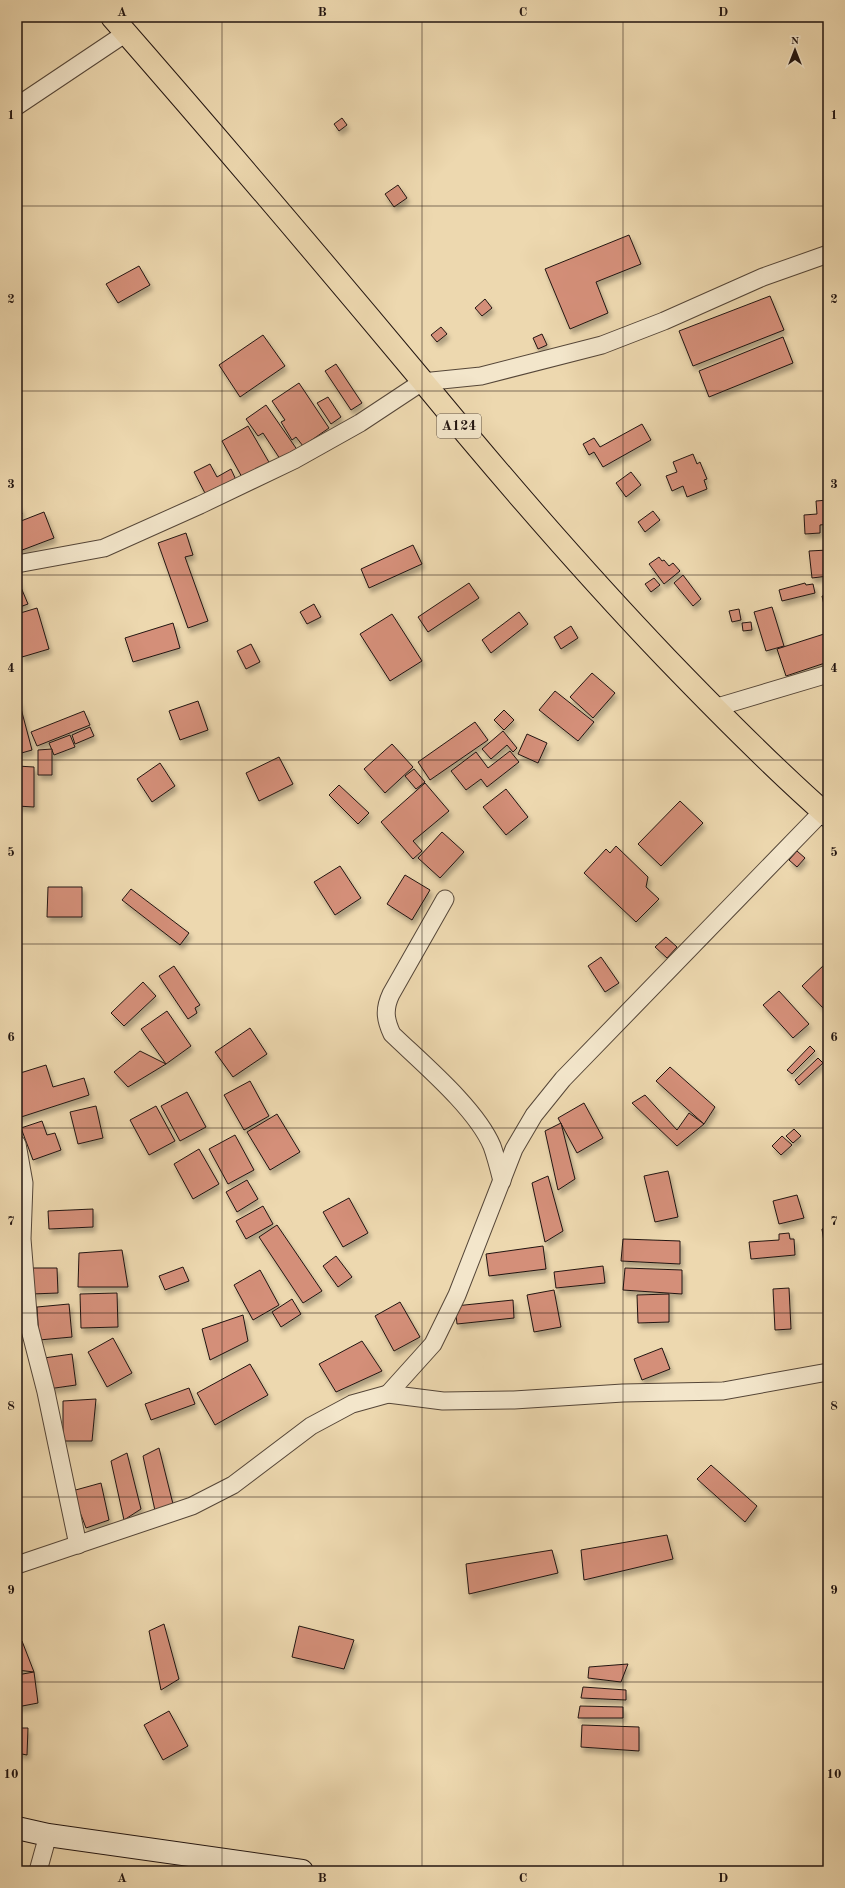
<svg xmlns="http://www.w3.org/2000/svg" width="845" height="1888" viewBox="0 0 845 1888" font-family="'Old Standard TT',serif">
  <defs>
    <filter id="shadow"><feDropShadow dx="2.5" dy="4.5" stdDeviation="2" flood-color="#0004"/></filter>
  </defs>
  <rect width="100%" height="100%" fill="#edd8af"/>
  <filter id="stains"><feTurbulence type="fractalNoise" baseFrequency=".005" numOctaves="4"/><feColorMatrix values="0 0 0 0 .2 0 0 0 0 .09 0 0 0 0 .02 0 0 0 .5 -.17"/></filter>
  <radialGradient id="worn" r=".72"><stop offset=".6" stop-color="#630" stop-opacity="0"/><stop offset="1" stop-color="#630" stop-opacity=".3"/></radialGradient>
  <g fill="#d48f79" stroke="#221511" filter="url(#shadow)">
    <path d="M 342,118 L 347,125 L 339,131 L 334,124 Z"/>
    <path d="M 398,185 L 407,198 L 394,207 L 385,194 Z"/>
    <path d="M 629,235 L 641,264 L 596,282 L 608,313 L 570,329 L 545,269 Z"/>
    <path d="M 139,266 L 150,285 L 118,303 L 106,284 Z"/>
    <path d="M 770,296 L 784,330 L 693,366 L 679,331 Z"/>
    <path d="M 485,299 L 492,308 L 482,316 L 475,308 Z"/>
    <path d="M 441,327 L 447,334 L 437,342 L 431,335 Z"/>
    <path d="M 542,334 L 547,345 L 538,349 L 533,338 Z"/>
    <path d="M 263,335 L 285,366 L 240,397 L 219,365 Z"/>
    <path d="M 783,337 L 793,363 L 709,397 L 699,371 Z"/>
    <path d="M 336,364 L 362,403 L 351,410 L 325,371 Z"/>
    <path d="M 299,383 L 329,428 L 303,446 L 296,437 L 292,440 L 281,422 L 285,420 L 272,401 Z"/>
    <path d="M 328,397 L 341,417 L 331,424 L 317,403 Z"/>
    <path d="M 266,405 L 298,451 L 282,462 L 263,433 L 258,436 L 246,419 Z"/>
    <path d="M 642,424 L 651,440 L 603,467 L 594,452 L 589,455 L 583,444 L 594,438 L 600,447 Z"/>
    <path d="M 248,426 L 270,464 L 243,479 L 222,441 Z"/>
    <path d="M 693,454 L 697,464 L 700,462 L 707,479 L 704,480 L 707,489 L 687,497 L 683,486 L 672,491 L 666,476 L 677,472 L 673,462 Z"/>
    <path d="M 210,464 L 217,477 L 231,469 L 236,480 L 206,495 L 194,472 Z"/>
    <path d="M 631,472 L 641,485 L 626,497 L 616,483 Z"/>
    <path d="M 828,500 L 828,524 L 820,525 L 820,533 L 805,534 L 804,515 L 817,514 L 816,501 Z"/>
    <path d="M 17,506 L 19,506 L 22,514 L 17,516 Z"/>
    <path d="M 653,511 L 660,520 L 645,532 L 638,522 Z"/>
    <path d="M 44,512 L 54,538 L 17,552 L 17,520 L 20,519 L 21,521 Z"/>
    <path d="M 186,533 L 193,555 L 185,557 L 208,621 L 188,628 L 158,543 Z"/>
    <path d="M 413,545 L 422,564 L 369,588 L 361,569 Z"/>
    <path d="M 828,550 L 828,576 L 812,578 L 809,551 Z"/>
    <path d="M 659,557 L 662,561 L 664,560 L 669,566 L 673,563 L 680,571 L 664,584 L 649,564 Z"/>
    <path d="M 683,575 L 701,599 L 693,606 L 674,583 Z"/>
    <path d="M 17,578 L 28,604 L 17,608 Z"/>
    <path d="M 654,578 L 660,585 L 651,592 L 645,584 Z"/>
    <path d="M 469,583 L 479,598 L 428,632 L 418,617 Z"/>
    <path d="M 805,583 L 806,585 L 813,584 L 815,593 L 782,601 L 779,590 Z"/>
    <path d="M 828,595 L 828,623 L 822,596 Z"/>
    <path d="M 314,604 L 321,617 L 307,624 L 300,612 Z"/>
    <path d="M 772,607 L 784,646 L 766,651 L 754,612 Z"/>
    <path d="M 37,608 L 49,649 L 22,657 L 17,640 L 17,614 Z"/>
    <path d="M 739,609 L 741,620 L 732,622 L 729,611 Z"/>
    <path d="M 519,612 L 528,624 L 491,653 L 482,640 Z"/>
    <path d="M 392,614 L 422,661 L 390,681 L 360,634 Z"/>
    <path d="M 751,622 L 752,630 L 743,631 L 742,623 Z"/>
    <path d="M 173,623 L 180,648 L 133,662 L 125,638 Z"/>
    <path d="M 571,626 L 578,638 L 561,649 L 554,637 Z"/>
    <path d="M 824,634 L 828,646 L 828,662 L 786,676 L 777,649 Z"/>
    <path d="M 251,644 L 260,662 L 246,669 L 237,651 Z"/>
    <path d="M 592,673 L 615,693 L 593,718 L 570,697 Z"/>
    <path d="M 555,691 L 594,722 L 578,741 L 539,710 Z"/>
    <path d="M 17,701 L 19,701 L 32,750 L 18,754 Z"/>
    <path d="M 198,701 L 208,730 L 180,740 L 169,711 Z"/>
    <path d="M 504,710 L 514,720 L 504,730 L 494,720 Z"/>
    <path d="M 84,711 L 90,725 L 37,746 L 31,732 Z"/>
    <path d="M 475,722 L 488,740 L 430,780 L 418,762 Z"/>
    <path d="M 90,727 L 94,736 L 75,744 L 72,735 Z"/>
    <path d="M 503,731 L 517,748 L 513,752 L 507,745 L 491,759 L 482,749 Z"/>
    <path d="M 527,734 L 547,743 L 538,763 L 518,754 Z"/>
    <path d="M 70,735 L 75,747 L 54,755 L 49,743 Z"/>
    <path d="M 392,744 L 413,767 L 385,793 L 364,769 Z"/>
    <path d="M 52,749 L 52,775 L 38,775 L 38,750 Z"/>
    <path d="M 510,751 L 519,762 L 487,787 L 481,779 L 466,790 L 451,771 L 476,752 L 488,768 Z"/>
    <path d="M 279,757 L 293,784 L 259,801 L 246,773 Z"/>
    <path d="M 160,763 L 175,786 L 152,802 L 137,779 Z"/>
    <path d="M 17,766 L 34,767 L 34,807 L 17,806 Z"/>
    <path d="M 414,769 L 425,782 L 416,789 L 405,776 Z"/>
    <path d="M 425,783 L 449,811 L 413,841 L 422,851 L 413,859 L 381,822 Z"/>
    <path d="M 339,785 L 369,813 L 358,824 L 329,795 Z"/>
    <path d="M 506,789 L 528,817 L 506,835 L 483,807 Z"/>
    <path d="M 680,801 L 703,823 L 661,866 L 638,844 Z"/>
    <path d="M 442,832 L 464,852 L 440,878 L 418,858 Z"/>
    <path d="M 616,846 L 648,877 L 646,887 L 659,899 L 636,922 L 584,873 L 606,849 L 610,853 Z"/>
    <path d="M 797,851 L 805,858 L 797,867 L 789,860 Z"/>
    <path d="M 340,866 L 361,898 L 335,915 L 314,882 Z"/>
    <path d="M 405,875 L 430,890 L 412,920 L 387,904 Z"/>
    <path d="M 48,887 L 82,887 L 82,917 L 47,917 Z"/>
    <path d="M 131,889 L 189,933 L 180,945 L 122,900 Z"/>
    <path d="M 666,937 L 677,947 L 667,958 L 655,947 Z"/>
    <path d="M 601,957 L 619,983 L 605,992 L 588,966 Z"/>
    <path d="M 826,963 L 828,965 L 828,1006 L 824,1009 L 802,986 Z"/>
    <path d="M 174,966 L 200,1005 L 195,1008 L 197,1013 L 188,1019 L 159,976 Z"/>
    <path d="M 143,982 L 156,996 L 124,1026 L 111,1013 Z"/>
    <path d="M 779,991 L 809,1024 L 793,1038 L 763,1005 Z"/>
    <path d="M 167,1011 L 191,1046 L 166,1064 L 141,1029 Z"/>
    <path d="M 250,1028 L 267,1054 L 233,1077 L 215,1052 Z"/>
    <path d="M 810,1046 L 815,1051 L 792,1074 L 787,1070 Z"/>
    <path d="M 140,1051 L 166,1064 L 128,1087 L 114,1072 Z"/>
    <path d="M 818,1058 L 823,1063 L 799,1085 L 795,1080 Z"/>
    <path d="M 46,1065 L 53,1087 L 84,1078 L 89,1095 L 18,1118 L 17,1105 L 19,1104 L 17,1097 L 17,1074 Z"/>
    <path d="M 670,1067 L 715,1107 L 704,1124 L 656,1081 Z"/>
    <path d="M 250,1081 L 269,1116 L 244,1130 L 224,1095 Z"/>
    <path d="M 187,1092 L 206,1127 L 180,1141 L 161,1106 Z"/>
    <path d="M 645,1095 L 677,1130 L 689,1113 L 704,1124 L 677,1146 L 632,1103 Z"/>
    <path d="M 584,1103 L 603,1138 L 577,1153 L 558,1118 Z"/>
    <path d="M 96,1106 L 103,1138 L 78,1144 L 70,1112 Z"/>
    <path d="M 156,1106 L 175,1141 L 149,1155 L 130,1120 Z"/>
    <path d="M 277,1114 L 300,1152 L 270,1170 L 247,1132 Z"/>
    <path d="M 42,1121 L 47,1135 L 55,1133 L 61,1150 L 33,1160 L 21,1128 Z"/>
    <path d="M 561,1123 L 575,1179 L 558,1190 L 545,1131 Z"/>
    <path d="M 794,1129 L 801,1136 L 793,1143 L 786,1136 Z"/>
    <path d="M 235,1135 L 254,1170 L 228,1184 L 209,1149 Z"/>
    <path d="M 782,1136 L 792,1145 L 781,1155 L 772,1146 Z"/>
    <path d="M 199,1149 L 219,1184 L 193,1199 L 174,1164 Z"/>
    <path d="M 668,1171 L 678,1217 L 655,1222 L 644,1176 Z"/>
    <path d="M 548,1176 L 563,1231 L 545,1242 L 532,1183 Z"/>
    <path d="M 247,1180 L 258,1199 L 237,1212 L 226,1192 Z"/>
    <path d="M 797,1195 L 804,1218 L 779,1224 L 773,1201 Z"/>
    <path d="M 349,1198 L 368,1233 L 343,1247 L 323,1212 Z"/>
    <path d="M 263,1206 L 273,1224 L 246,1239 L 236,1221 Z"/>
    <path d="M 93,1209 L 93,1227 L 49,1229 L 48,1211 Z"/>
    <path d="M 277,1225 L 322,1291 L 303,1303 L 259,1237 Z"/>
    <path d="M 828,1228 L 828,1248 L 825,1248 L 822,1229 Z"/>
    <path d="M 789,1233 L 790,1239 L 794,1239 L 795,1255 L 751,1259 L 749,1242 L 779,1240 L 779,1234 Z"/>
    <path d="M 623,1239 L 680,1241 L 680,1264 L 621,1261 Z"/>
    <path d="M 543,1246 L 546,1269 L 489,1276 L 486,1254 Z"/>
    <path d="M 122,1250 L 128,1287 L 78,1287 L 79,1253 Z"/>
    <path d="M 336,1256 L 352,1277 L 338,1287 L 323,1266 Z"/>
    <path d="M 603,1266 L 605,1283 L 556,1288 L 554,1272 Z"/>
    <path d="M 183,1267 L 189,1281 L 165,1290 L 159,1276 Z"/>
    <path d="M 31,1268 L 57,1268 L 58,1293 L 31,1294 Z"/>
    <path d="M 625,1268 L 682,1270 L 682,1294 L 623,1290 Z"/>
    <path d="M 260,1270 L 279,1305 L 253,1320 L 234,1285 Z"/>
    <path d="M 789,1288 L 791,1329 L 775,1330 L 773,1289 Z"/>
    <path d="M 554,1290 L 561,1327 L 534,1332 L 527,1295 Z"/>
    <path d="M 117,1293 L 118,1327 L 81,1328 L 80,1294 Z"/>
    <path d="M 669,1294 L 669,1322 L 638,1323 L 637,1295 Z"/>
    <path d="M 292,1299 L 301,1314 L 281,1327 L 272,1312 Z"/>
    <path d="M 513,1300 L 514,1318 L 457,1324 L 455,1306 Z"/>
    <path d="M 400,1302 L 420,1337 L 394,1351 L 375,1316 Z"/>
    <path d="M 69,1304 L 72,1337 L 39,1340 L 37,1307 Z"/>
    <path d="M 243,1315 L 248,1341 L 210,1360 L 202,1329 Z"/>
    <path d="M 113,1338 L 132,1373 L 107,1387 L 88,1352 Z"/>
    <path d="M 362,1341 L 382,1371 L 336,1392 L 319,1364 Z"/>
    <path d="M 662,1348 L 670,1369 L 642,1380 L 634,1359 Z"/>
    <path d="M 72,1354 L 76,1385 L 48,1389 L 44,1358 Z"/>
    <path d="M 250,1364 L 268,1395 L 215,1425 L 197,1393 Z"/>
    <path d="M 189,1388 L 195,1404 L 151,1420 L 145,1404 Z"/>
    <path d="M 96,1399 L 92,1441 L 63,1441 L 63,1401 Z"/>
    <path d="M 159,1448 L 173,1504 L 156,1515 L 143,1456 Z"/>
    <path d="M 127,1453 L 141,1509 L 124,1520 L 111,1461 Z"/>
    <path d="M 711,1465 L 757,1506 L 745,1522 L 697,1479 Z"/>
    <path d="M 101,1483 L 109,1520 L 86,1528 L 72,1491 Z"/>
    <path d="M 667,1535 L 673,1559 L 584,1580 L 581,1550 Z"/>
    <path d="M 552,1550 L 558,1573 L 469,1594 L 466,1564 Z"/>
    <path d="M 164,1624 L 179,1679 L 161,1690 L 149,1631 Z"/>
    <path d="M 299,1626 L 354,1640 L 344,1669 L 292,1657 Z"/>
    <path d="M 22,1641 L 34,1672 L 17,1670 L 17,1642 Z"/>
    <path d="M 628,1664 L 621,1682 L 588,1678 L 589,1667 Z"/>
    <path d="M 34,1672 L 38,1703 L 17,1707 L 17,1675 Z"/>
    <path d="M 583,1687 L 626,1690 L 626,1700 L 581,1698 Z"/>
    <path d="M 580,1706 L 623,1707 L 623,1718 L 578,1718 Z"/>
    <path d="M 169,1711 L 188,1746 L 163,1760 L 144,1725 Z"/>
    <path d="M 582,1725 L 639,1727 L 639,1751 L 581,1747 Z"/>
    <path d="M 17,1728 L 28,1728 L 27,1755 L 17,1753 Z"/>
  </g>
  <g fill="none" stroke-linecap="round" stroke-linejoin="round">
    <g stroke="#554638" stroke-width="19">
      <g id="street">
        <path d="M 17,106 L 126,33"/>
        <path d="M 17,564 L 104,548 L 200,505 L 294,460 L 360,423 L 422,382 L 481,376 L 602,345 L 664,321 L 763,277 L 828,254"/>
        <path d="M 714,708 L 828,674"/>
        <path d="M 823,811 L 563,1079 L 534,1115 L 514,1149 L 457,1295 L 433,1344 L 388,1394 L 443,1401 L 514,1400 L 623,1393 L 723,1391 L 828,1372"/>
        <path d="M 445,899 L 391,994 C 384,1009 385,1019 392,1034 C 422,1063 476,1108 492,1146 C 496,1157 499,1169 502,1181"/>
        <path d="M 17,1144 L 24,1183 L 22,1239 L 29,1326 L 46,1392 L 78,1545"/>
        <path d="M 17,1565 L 192,1506 L 233,1485 L 311,1426 L 352,1404 L 388,1394"/>
        <path d="M 38,1871 L 48,1835"/>
      </g>
    </g>
    <g stroke="#221511" stroke-width="24">
      <path id="secondary" d="M 17,1828 L 48,1835 L 302,1871"/>
    </g>
    <g stroke="#221511" stroke-width="24">
      <path id="highway" d="M 112,17 C 216,136 319,257 420,378 C 499,474 580,568 666,658 C 718,712 771,766 828,816"/>
    </g>
    <use href="#street" stroke="#f3e6cb" stroke-width="17"/>
    <use href="#secondary" stroke="#f3e6cb" stroke-width="22"/>
    <use href="#highway" stroke="#edd8af" stroke-width="22"/>
  </g>
  <path fill="none" stroke="#221511" stroke-width="1" stroke-opacity="0.55" d="M 222,17 L 222,1871M 422,17 L 422,1871M 623,17 L 623,1871M 17,206 L 828,206M 17,391 L 828,391M 17,575 L 828,575M 17,760 L 828,760M 17,944 L 828,944M 17,1128 L 828,1128M 17,1313 L 828,1313M 17,1497 L 828,1497M 17,1682 L 828,1682"/>
  <g text-anchor="middle" dominant-baseline="central" stroke-width="4" stroke-linejoin="round" paint-order="stroke">
    <rect fill="#f3e6cb" stroke="#615449" stroke-width="1" x="437" y="414" width="44" height="24" rx="3"/>
    <g font-size="14" font-weight="bold" fill="#221511">
      <text x="459" y="426">A124</text>
    </g>
  </g>
  <rect width="845" height="1888" fill="none" stroke="#edd8af" stroke-width="44"/>
  <g transform="translate(795 50)" stroke="#f3e6cb" stroke-width="3" paint-order="stroke">
  <path d="M0-3L7 15L0 10L-7 15Z" fill="#221511"/>
  <text y="-6" font-size="11" font-weight="bold" text-anchor="middle" fill="#221511">N</text>
  </g>
  <rect x="22" y="22" width="801" height="1844" fill="none" stroke="#221511" stroke-width="1.5"/>
  <g font-size="13" text-anchor="middle" font-weight="bold" fill="#221511">
    <text x="122" y="16">A</text>
    <text x="322" y="16">B</text>
    <text x="523" y="16">C</text>
    <text x="723" y="16">D</text>
    <text x="11" y="119">1</text>
    <text x="834" y="119">1</text>
    <text x="11" y="303">2</text>
    <text x="834" y="303">2</text>
    <text x="11" y="488">3</text>
    <text x="834" y="488">3</text>
    <text x="11" y="672">4</text>
    <text x="834" y="672">4</text>
    <text x="11" y="856">5</text>
    <text x="834" y="856">5</text>
    <text x="11" y="1041">6</text>
    <text x="834" y="1041">6</text>
    <text x="11" y="1225">7</text>
    <text x="834" y="1225">7</text>
    <text x="11" y="1410">8</text>
    <text x="834" y="1410">8</text>
    <text x="11" y="1594">9</text>
    <text x="834" y="1594">9</text>
    <text x="11" y="1778">10</text>
    <text x="834" y="1778">10</text>
    <text x="122" y="1882">A</text>
    <text x="322" y="1882">B</text>
    <text x="523" y="1882">C</text>
    <text x="723" y="1882">D</text>
  </g>
  <rect width="100%" height="100%" filter="url(#stains)"/>
  <rect width="100%" height="100%" fill="url(#worn)"/>
</svg>
